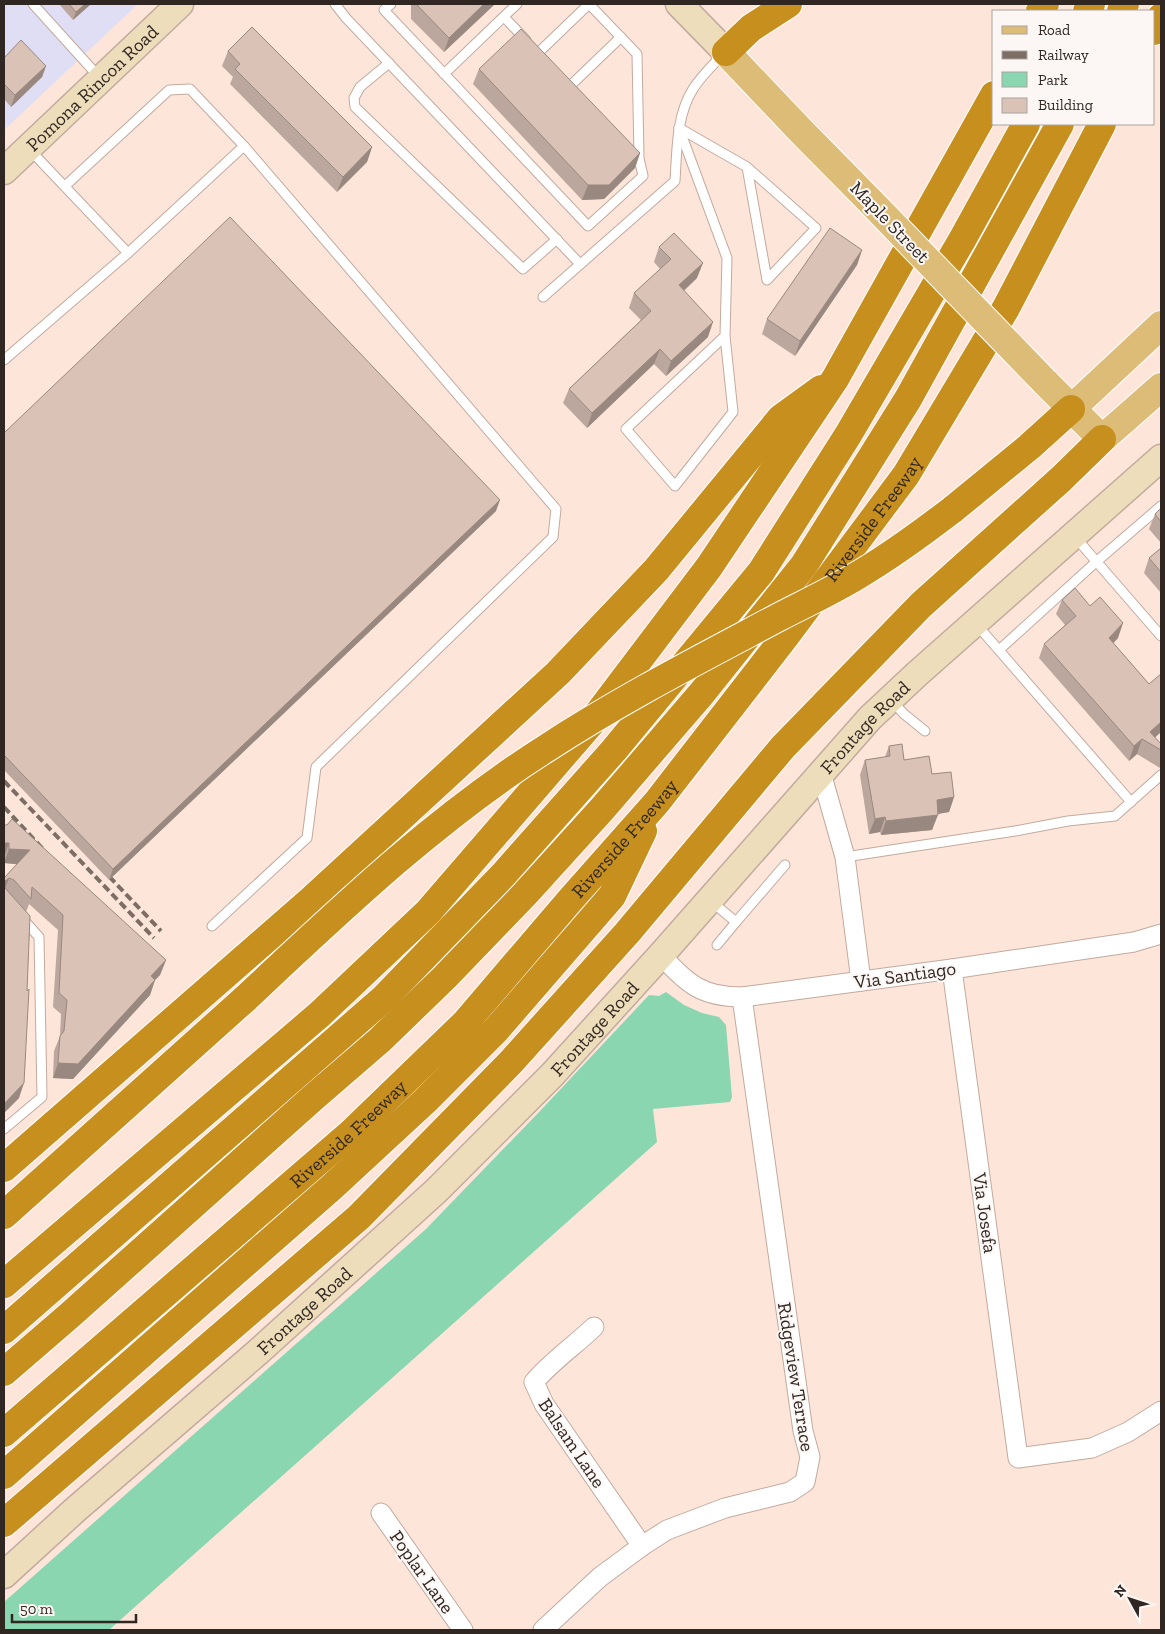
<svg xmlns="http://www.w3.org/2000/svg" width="1165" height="1634" viewBox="0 0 1165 1634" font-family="'Zilla Slab',serif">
  <rect width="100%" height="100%" fill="#fee5d9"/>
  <path fill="#e0def4" d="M 4,4 L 138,4 L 4,130 Z"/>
  <path fill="#89d6b0" d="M 666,992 L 684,1005 L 702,1013 L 719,1017 L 726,1025 L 732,1097 L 730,1102 L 653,1109 L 657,1142 L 109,1630 L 4,1630 L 4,1602 L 426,1229 L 541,1110 L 649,995 L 659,996 Z"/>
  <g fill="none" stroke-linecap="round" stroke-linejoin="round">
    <g stroke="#c2aa9f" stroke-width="11">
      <g id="service">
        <path d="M 33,4 L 99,77"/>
        <path d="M 335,4 L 346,18 L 580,264"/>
        <path d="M 391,4 L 384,10 L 588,226 L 643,176 L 639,158 L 637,54 L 589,4"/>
        <path d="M 504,17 L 526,40"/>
        <path d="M 538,53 L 589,4"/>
        <path d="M 389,63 L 360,87 L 354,98 L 355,107 L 523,269 L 557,239"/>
        <path d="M 444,74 L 517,4"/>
        <path d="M 570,86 L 621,37"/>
        <path d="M 679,128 L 727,258 L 725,336 L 733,412 L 675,486 L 626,429 L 725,336"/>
        <path d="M 679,128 L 747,167 L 816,228 L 767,280 L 747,167"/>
        <path d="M 65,186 L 169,90 L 190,89 L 244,146"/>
        <path d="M 128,253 L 244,146 L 556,509 L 553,537 L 316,767 L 307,838 L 212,926"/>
        <path d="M 543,297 L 675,181 C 677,151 676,116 693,89 C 701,76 713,65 724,53"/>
        <path d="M 4,360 L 128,253 L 30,150"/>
        <path d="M 1076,538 L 1161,636"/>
        <path d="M 977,625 L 1131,802"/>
        <path d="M 999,650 L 1096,562 L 1161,506"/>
        <path d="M 892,701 L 904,714 L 925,731"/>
        <path d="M 845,857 L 1015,831 L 1068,821 L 1115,816 L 1161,775"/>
        <path d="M 712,902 L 736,922 L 785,865"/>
        <path d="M 717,945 L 736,922"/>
        <path d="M 4,1129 L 42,1097 L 39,937 L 22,918"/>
      </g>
    </g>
    <g stroke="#c2aa9f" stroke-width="21">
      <g id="minor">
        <path d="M 821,773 L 845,857 L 861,981"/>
        <path d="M 661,955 C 687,984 702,997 742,997 L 952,969 L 1134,942 L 1161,934"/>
        <path d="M 952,969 L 1018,1458 L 1092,1448 L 1128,1432 L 1161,1411"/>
        <path d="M 594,1327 C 574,1346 552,1361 534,1382 L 544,1404 L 642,1546"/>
        <path d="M 381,1513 L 463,1630"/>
        <path d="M 543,1630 L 600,1577 L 642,1546 L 667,1530 L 725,1508 L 790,1492 L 805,1482 L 810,1457 L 803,1431 L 742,997"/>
      </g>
    </g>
    <g stroke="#c2aa9f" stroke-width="29">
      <g id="secondary">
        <path d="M 679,4 L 726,52"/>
        <path id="s1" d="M 4,171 L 180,4"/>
        <path id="s2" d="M 4,1575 L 75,1510 L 258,1352 L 436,1191 L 552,1075 L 661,955 L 870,718 L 917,674 L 1161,458"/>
      </g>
    </g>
    <g stroke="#fff" stroke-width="30">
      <g id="primary">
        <path d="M 726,52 L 799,129 L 869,200"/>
        <path d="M 1045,382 L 1102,439 L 1161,387"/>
        <path d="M 1071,409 L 1161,325"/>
      </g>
    </g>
    <g stroke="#fff" stroke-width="30">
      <g id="motorway">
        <path d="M 1040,11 L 1045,4"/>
        <path d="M 1087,11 L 1091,4"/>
        <path d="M 1121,11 L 1125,4"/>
        <path d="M 1154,31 L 1161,17"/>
        <path d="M 726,52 L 751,28 L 788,4"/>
        <path d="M 952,510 L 1029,447 L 1071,409"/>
        <path d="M 4,1168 L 311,900 L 558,673 L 656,570 L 781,418 L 821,389"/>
        <path d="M 4,1215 L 246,998"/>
        <path d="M 4,1284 L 320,1014 L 428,912 L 591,723 L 709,567 L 835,379 L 994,95"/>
        <path d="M 4,1330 L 384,998 L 503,875 L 614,750 L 761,572 L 848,435 L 962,240 L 1026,124"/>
        <path d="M 4,1372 L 70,1315 L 315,1096 L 380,1040 L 445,977 L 525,894 L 603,808 L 702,693 L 804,565 L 908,399 L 1060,124"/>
        <path id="s3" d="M 4,1433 L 351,1133 L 465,1023 L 571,899 L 657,802 L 785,637 L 906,475 L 1006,308 L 1102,124"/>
        <path d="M 4,1475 L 332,1187 L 425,1101 L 496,1030 L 612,896 L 643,831"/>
        <path d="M 4,1523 L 359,1217 L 511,1062 L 627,933 L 783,747 L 921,605 L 1061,479 L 1102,439"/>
      </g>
    </g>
    <use href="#service" stroke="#fff" stroke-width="9"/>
    <use href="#minor" stroke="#fff" stroke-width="19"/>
    <use href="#secondary" stroke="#edb" stroke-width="26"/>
    <use href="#primary" stroke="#ddbc77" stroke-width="28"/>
    <use href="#motorway" stroke="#c78f1d" stroke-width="28"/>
    <g stroke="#7c6d65" stroke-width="4" stroke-dasharray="8 4" stroke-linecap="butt">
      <path d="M 4,781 L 154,938"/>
      <path d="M 4,807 L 43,849"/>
      <path d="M 101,868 L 161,931"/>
    </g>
    <g stroke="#fff" stroke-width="30" stroke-linecap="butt">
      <path id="primary-bridge" d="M 869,200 L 1045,382"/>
    </g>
    <g stroke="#fff" stroke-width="30" stroke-linecap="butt">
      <path id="motorway-bridge" d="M 246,998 C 341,909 435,819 545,749 C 620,700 700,659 779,617 C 806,603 834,590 860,574 C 892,555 922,533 952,510"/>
    </g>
    <use href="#primary-bridge" stroke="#ddbc77" stroke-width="28"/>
    <use href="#motorway-bridge" stroke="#c78f1d" stroke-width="28"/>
  </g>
  <g fill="#bba79d">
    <path d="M 59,4 L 91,4 L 73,20 Z"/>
    <path d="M 411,4 L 495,4 L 444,52 L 411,19 Z"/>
    <path d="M 228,51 L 372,147 L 367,162 L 337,192 L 230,84 L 233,77 L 222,66 Z"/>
    <path d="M 4,58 L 46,66 L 42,77 L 11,107 L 4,99 Z"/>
    <path d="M 479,69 L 640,153 L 635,168 L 604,199 L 582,200 L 473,84 Z"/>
    <path d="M 659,247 L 697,278 L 684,291 L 708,337 L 666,376 L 654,364 L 587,428 L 563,403 L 569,389 L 641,320 L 629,308 L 634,293 L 660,269 L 654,262 Z"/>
    <path d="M 862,250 L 857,265 L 795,356 L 762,334 L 767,319 Z"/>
    <path d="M 4,433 L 496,511 L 109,880 L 4,770 Z"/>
    <path d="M 1161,508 L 1161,543 L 1149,529 L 1155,514 Z"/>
    <path d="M 1161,548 L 1161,593 L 1144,573 L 1149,558 Z"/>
    <path d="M 1062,600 L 1118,638 L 1113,643 L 1149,684 L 1161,674 L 1161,732 L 1155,737 L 1161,744 L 1161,766 L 1160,768 L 1137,754 L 1129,761 L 1039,658 L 1044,644 L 1065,625 L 1056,614 Z"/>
    <path d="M 889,746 L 904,760 L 932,774 L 954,797 L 949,812 L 937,814 L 932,830 L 881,835 L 880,832 L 869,834 L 860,775 L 865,760 L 885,757 Z"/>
    <path d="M 4,825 L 166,960 L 160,975 L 155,980 L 150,995 L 73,1079 L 53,1078 L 54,1051 L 60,1036 L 61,1014 L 53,1007 L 58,930 L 29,904 L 26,912 L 19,1098 L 4,1113 L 4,878 L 17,864 L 4,863 Z"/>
  </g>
  <g fill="#99887f">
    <path d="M 85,4 L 91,4 L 73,20 L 76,12 Z"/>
    <path d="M 484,4 L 495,4 L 444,52 L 449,38 Z"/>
    <path d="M 46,66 L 42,77 L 11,107 L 15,95 Z"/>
    <path d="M 372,147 L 367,162 L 337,192 L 343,177 Z"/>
    <path d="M 640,153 L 635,168 L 604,199 L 582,200 L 588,185 Z"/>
    <path d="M 862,250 L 857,265 L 795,356 L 800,341 Z"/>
    <path d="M 703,263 L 697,278 L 673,300 L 679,285 Z"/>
    <path d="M 713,322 L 708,337 L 666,376 L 671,361 Z"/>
    <path d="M 660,349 L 654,364 L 587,428 L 592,413 Z"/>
    <path d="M 500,500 L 496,511 L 109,880 L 113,869 Z"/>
    <path d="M 1123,623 L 1118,638 L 1104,653 L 1109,638 Z"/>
    <path d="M 1161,722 L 1161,732 L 1149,743 L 1150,732 Z"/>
    <path d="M 1142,739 L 1137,754 L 1129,761 L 1134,746 Z"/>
    <path d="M 954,797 L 949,812 L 932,815 L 937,800 Z"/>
    <path d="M 938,815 L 932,830 L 881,835 L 886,821 Z"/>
    <path d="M 885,817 L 880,832 L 869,834 L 875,819 Z"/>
    <path d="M 4,843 L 9,843 L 4,857 Z"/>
    <path d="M 9,849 L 30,850 L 25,865 L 4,863 Z"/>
    <path d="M 9,878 L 4,891 L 4,882 Z"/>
    <path d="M 166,960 L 160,975 L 155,980 L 150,995 L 73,1079 L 53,1078 L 58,1063 L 151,976 Z"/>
    <path d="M 24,1083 L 19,1098 L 4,1113 L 4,1104 Z"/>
  </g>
  <g fill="#dac2b6" stroke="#99887f">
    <path d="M 69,4 L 85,4 L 76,12 Z"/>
    <path d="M 416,4 L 484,4 L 449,38 Z"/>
    <path d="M 252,27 L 372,147 L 343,177 L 235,69 L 240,64 L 228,51 Z"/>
    <path d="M 521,29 L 640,153 L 609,185 L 588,185 L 479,69 Z"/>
    <path d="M 21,40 L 46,66 L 15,95 L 4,84 L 4,58 Z"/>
    <path d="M 230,217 L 500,500 L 113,869 L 4,755 L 4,433 Z"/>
    <path d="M 830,228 L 862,250 L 800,341 L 767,319 Z"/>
    <path d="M 674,233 L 703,263 L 679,285 L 713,322 L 671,361 L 660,349 L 592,413 L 569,389 L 651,311 L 634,293 L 671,259 L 659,247 Z"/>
    <path d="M 1161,508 L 1161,522 L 1155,514 Z"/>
    <path d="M 1161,548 L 1161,572 L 1149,558 Z"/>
    <path d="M 1075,588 L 1090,606 L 1100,597 L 1123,623 L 1109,638 L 1149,684 L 1161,674 L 1161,722 L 1150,732 L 1161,744 L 1161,750 L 1142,739 L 1134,746 L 1044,644 L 1076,616 L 1062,600 Z"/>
    <path d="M 902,744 L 904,760 L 929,756 L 932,774 L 951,772 L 954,797 L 937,800 L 938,815 L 886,821 L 885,817 L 875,819 L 865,760 L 890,756 L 889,746 Z"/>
    <path d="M 12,819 L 166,960 L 151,976 L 155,980 L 78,1064 L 58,1063 L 60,1036 L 64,1031 L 67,1000 L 59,993 L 63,915 L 32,887 L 31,899 L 14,880 L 9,878 L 4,882 L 4,878 L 30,850 L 9,849 L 9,843 L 4,843 L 4,825 L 7,825 Z"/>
    <path d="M 4,883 L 5,888 L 30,916 L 27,991 L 29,989 L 24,1083 L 4,1104 Z"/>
  </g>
  <g text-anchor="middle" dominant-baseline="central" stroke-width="4" stroke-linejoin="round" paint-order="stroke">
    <g font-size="19" fill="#302722" stroke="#fcf7f4">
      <text stroke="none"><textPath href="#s1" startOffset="121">Pomona Rincon Road</textPath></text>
      <text transform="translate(890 222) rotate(46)">Maple Street</text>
      <text stroke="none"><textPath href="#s3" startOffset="1266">Riverside Freeway</textPath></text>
      <text stroke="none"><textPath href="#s2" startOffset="1210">Frontage Road</textPath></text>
      <text stroke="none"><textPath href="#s3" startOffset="861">Riverside Freeway</textPath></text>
      <text transform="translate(905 975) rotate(-8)">Via Santiago</text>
      <text stroke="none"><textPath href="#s2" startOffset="805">Frontage Road</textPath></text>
      <text stroke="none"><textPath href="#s3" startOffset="456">Riverside Freeway</textPath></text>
      <text transform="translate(985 1213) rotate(82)">Via Josefa</text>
      <text stroke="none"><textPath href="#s2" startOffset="400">Frontage Road</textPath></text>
      <text transform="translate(796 1377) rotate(81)">Ridgeview Terrace</text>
      <text transform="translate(572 1443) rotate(56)">Balsam Lane</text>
      <text transform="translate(422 1572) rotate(55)">Poplar Lane</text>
    </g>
  </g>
  <rect width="1165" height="1634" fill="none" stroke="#302722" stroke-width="10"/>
  <rect x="992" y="10" width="162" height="115" fill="#fcf7f4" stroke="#aaa4a0"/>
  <rect x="1002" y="26" width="25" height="8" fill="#ddbc77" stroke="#aaa4a0"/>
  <text x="1038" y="35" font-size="15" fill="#302722">Road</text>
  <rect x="1002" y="51" width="25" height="8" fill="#7c6d65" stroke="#aaa4a0"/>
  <text x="1038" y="60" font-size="15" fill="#302722">Railway</text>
  <rect x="1002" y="72" width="25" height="15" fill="#89d6b0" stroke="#aaa4a0"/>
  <text x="1038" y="85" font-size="15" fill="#302722">Park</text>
  <rect x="1002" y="98" width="25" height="15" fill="#dac2b6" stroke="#aaa4a0"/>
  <text x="1038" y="110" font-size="15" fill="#302722">Building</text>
  <g transform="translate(1130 1599) rotate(310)" stroke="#fcf7f4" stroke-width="4" paint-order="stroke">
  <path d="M0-4L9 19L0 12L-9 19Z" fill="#302722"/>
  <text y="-8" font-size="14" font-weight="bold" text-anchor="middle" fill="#302722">N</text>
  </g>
  <path d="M12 1614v8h124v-8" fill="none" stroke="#302722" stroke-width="2.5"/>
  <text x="20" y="1614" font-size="15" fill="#302722" stroke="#fcf7f4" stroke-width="4" paint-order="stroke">50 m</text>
</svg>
